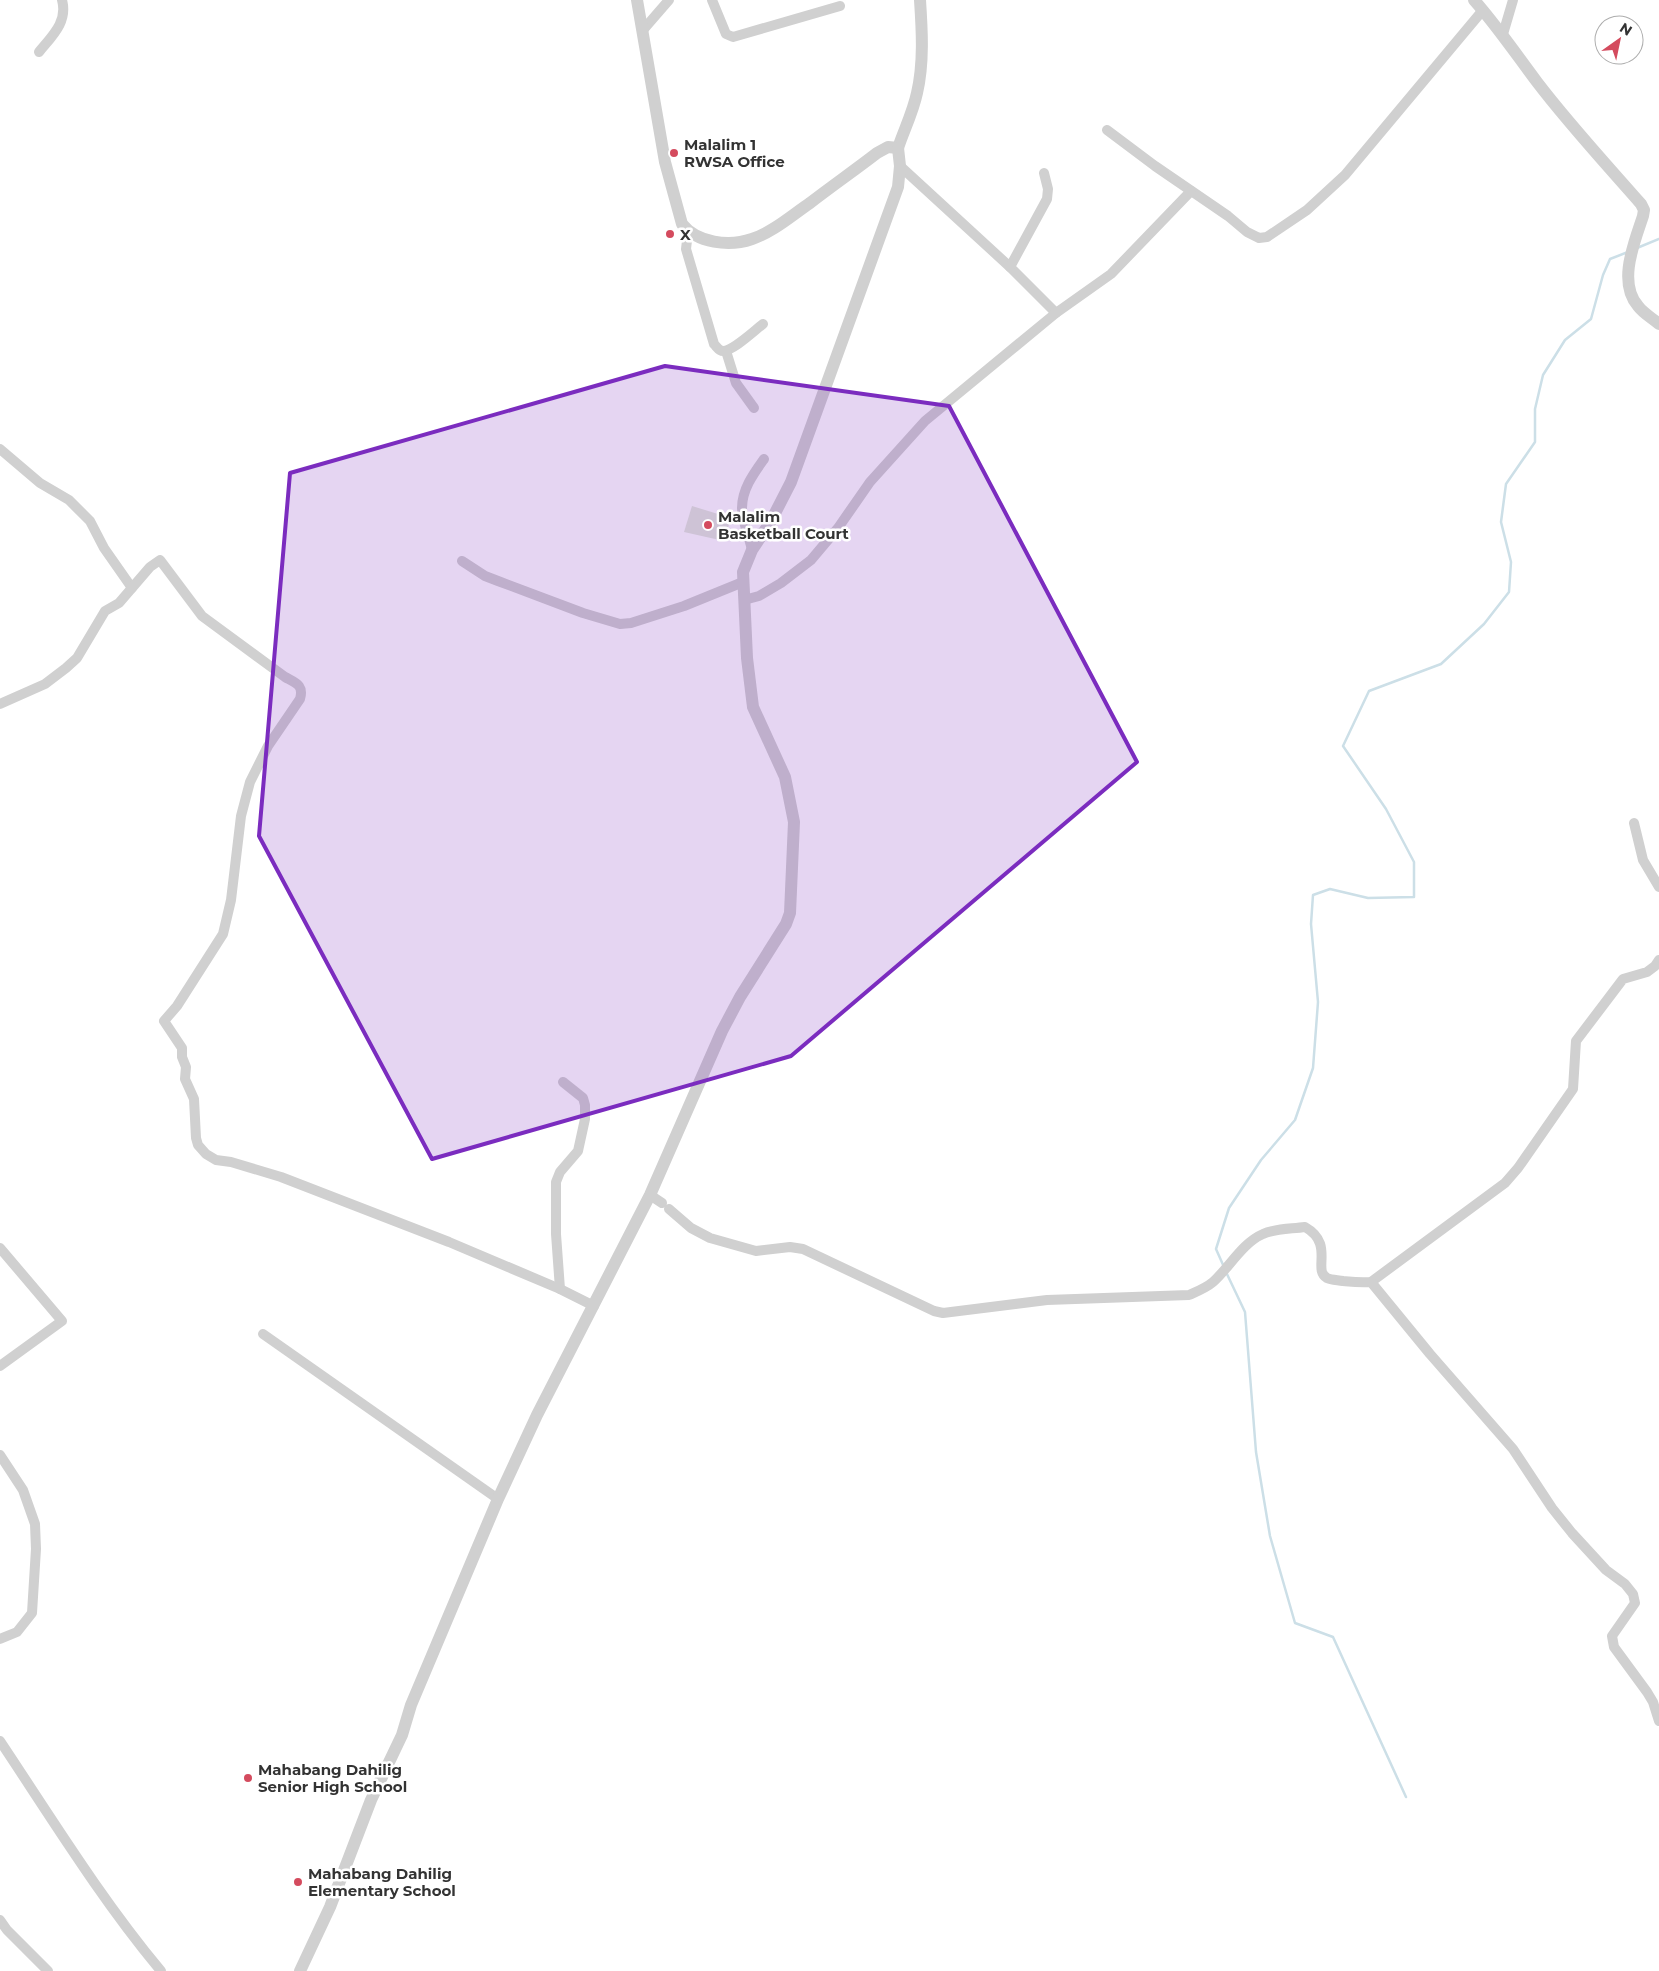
<svg xmlns="http://www.w3.org/2000/svg" width="1659" height="1971" viewBox="0 0 1659 1971" font-family="Montserrat,sans-serif">
  <rect width="100%" height="100%" fill="#fff"/>
  <path fill="#e3e9dd" d="M 692,506 L 731,518 L 724,541 L 684,532 Z"/>
  <g fill="none" stroke-linecap="round" stroke-linejoin="round">
    <g stroke="#ccdfe7" stroke-width="2.5">
      <path d="M 1637,248 L 1659,239"/>
      <path d="M 1224,1267 L 1216,1249 L 1229,1208 L 1261,1160 L 1295,1120 L 1313,1068 L 1318,1002 L 1311,924 L 1313,895 L 1330,889 L 1368,898 L 1414,897 L 1414,862 L 1386,809 L 1343,746 L 1369,691 L 1441,664 L 1484,624 L 1509,592 L 1511,562 L 1501,522 L 1506,484 L 1535,442 L 1535,409 L 1543,375 L 1565,340 L 1591,319 L 1603,275 L 1610,259 L 1628,252"/>
      <path d="M 1226,1272 L 1245,1312 L 1256,1452 L 1270,1536 L 1295,1623 L 1333,1637 L 1406,1797"/>
    </g>
    <g stroke="#d0d0d0" stroke-width="10">
      <path d="M 712,0 L 726,34 L 733,37 L 840,6"/>
      <path d="M 643,30 L 669,0"/>
      <path d="M 1503,34 L 1513,0"/>
      <path d="M 39,52 C 52,36 68,22 62,0"/>
      <path d="M 1107,130 L 1155,166 L 1228,216 L 1247,232 L 1259,238 L 1267,237 L 1307,210 L 1345,175 L 1483,10"/>
      <path d="M 900,166 L 1010,267 L 1056,313"/>
      <path d="M 688,232 L 686,249 L 714,344 C 717,347 719,351 723,351 C 733,351 755,330 763,324"/>
      <path d="M 1010,267 L 1047,199 L 1048,189 L 1044,173"/>
      <path d="M 726,351 L 736,383 L 754,408"/>
      <path d="M 0,449 L 40,483 L 69,500 L 90,521 L 104,548 L 132,588"/>
      <path d="M 752,550 C 749,536 742,521 742,508 C 742,489 754,473 764,459"/>
      <path d="M 462,561 L 485,576 L 498,581 L 583,613 L 620,624 L 631,623 L 684,606 L 743,582"/>
      <path d="M 744,600 L 759,596 L 781,583 L 811,560 L 838,528 L 870,482 L 925,421 L 1056,313 L 1111,274 L 1191,191"/>
      <path d="M 0,704 L 45,684 L 66,668 L 77,658 L 105,611 L 119,603 L 150,567 L 160,560 L 202,616 L 285,677 C 296,683 304,685 300,699 L 268,746 L 250,782 L 241,816 L 231,900 L 223,934 L 177,1006 L 164,1021 L 182,1048 L 182,1057 L 186,1067 L 185,1079 L 194,1099 L 196,1138 L 198,1145 L 206,1154 L 216,1160 L 231,1162 L 281,1177 L 449,1242 L 560,1289 L 594,1306"/>
      <path d="M 1634,823 L 1643,860 L 1659,887"/>
      <path d="M 650,1195 L 662,1203"/>
      <path d="M 669,1209 L 691,1228 L 710,1238 L 756,1251 L 790,1247 L 803,1249 L 934,1311 L 943,1313 L 1047,1300 L 1189,1295 C 1198,1291 1206,1288 1213,1282 C 1229,1268 1242,1243 1263,1234 C 1276,1228 1291,1229 1305,1227 C 1335,1244 1312,1270 1327,1278 C 1331,1280 1338,1280 1343,1281 C 1353,1282 1361,1283 1371,1282 L 1505,1183 L 1518,1168 L 1573,1089 L 1576,1041 L 1623,979 L 1647,972 L 1655,966 L 1659,960"/>
      <path d="M 0,1248 L 62,1321 L 0,1366"/>
      <path d="M 1371,1282 L 1430,1354 L 1513,1449 L 1552,1508 L 1572,1533 L 1606,1570 L 1625,1584 L 1633,1594 L 1635,1603 L 1612,1636 L 1614,1647 L 1647,1692 L 1653,1702 L 1659,1721"/>
      <path d="M 560,1289 L 556,1234 L 556,1182 L 560,1172 L 578,1151 L 585,1119 L 585,1105 L 583,1098 L 563,1082"/>
      <path d="M 263,1334 L 498,1499"/>
      <path d="M 0,1455 L 23,1490 L 35,1524 L 36,1549 L 32,1613 L 17,1632 L 0,1639"/>
      <path d="M 0,1741 C 52,1819 101,1899 161,1971"/>
      <path d="M 0,1920 L 7,1930 L 48,1971"/>
    </g>
    <g stroke="#d0d0d0" stroke-width="12">
      <path d="M 637,0 L 665,162 L 682,224 C 697,243 729,247 752,239 C 773,232 791,216 810,203 C 832,186 855,170 877,153 L 888,147 L 898,148 C 904,130 913,112 917,93 C 924,63 922,30 920,0"/>
      <path d="M 1474,0 C 1497,26 1516,54 1537,82 C 1569,124 1606,164 1641,204 L 1644,210 L 1643,216 C 1635,241 1617,282 1638,306 C 1643,313 1652,318 1659,324"/>
      <path d="M 300,1971 L 330,1907 L 371,1800 L 402,1735 L 411,1705 L 498,1499 L 537,1415 L 650,1195 L 722,1031 L 740,997 L 786,924 L 790,913 L 794,822 L 785,777 L 753,707 L 747,658 L 743,572 L 752,550 L 771,521 L 791,482 L 898,187 L 900,166 L 898,148"/>
    </g>
  </g>
  <path fill="#7b2cbf" fill-opacity="0.2" stroke="#7b2cbf" stroke-width="4" stroke-linejoin="round" d="M 665,366 L 949,406 L 1137,762 L 791,1056 L 432,1159 L 259,836 L 290,473 Z"/>
  <g fill="#d44b5e" stroke="#fff" stroke-width="2">
    <circle cx="674" cy="153" r="5"/>
    <circle cx="670" cy="234" r="5"/>
    <circle cx="708" cy="525" r="5"/>
    <circle cx="248" cy="1778" r="5"/>
    <circle cx="298" cy="1882" r="5"/>
  </g>
  <g text-anchor="middle" dominant-baseline="central" stroke-width="5" stroke-linejoin="round" paint-order="stroke">
    <g font-size="15" font-weight="bold" fill="#333" stroke="#fff" text-anchor="start">
      <text x="684" y="144">Malalim 1<tspan x="684" dy="17">RWSA Office</tspan></text>
      <text x="680" y="234">X</text>
      <text x="718" y="516">Malalim<tspan x="718" dy="17">Basketball Court</tspan></text>
      <text x="258" y="1769">Mahabang Dahilig<tspan x="258" dy="17">Senior High School</tspan></text>
      <text x="308" y="1873">Mahabang Dahilig<tspan x="308" dy="17">Elementary School</tspan></text>
    </g>
  </g>
  <g transform="translate(1619 40) rotate(33)"><circle r="24" fill="#ffffff" stroke="#adadad"/>
  <path d="M0-4L9 19L0 12L-9 19Z" fill="#d44b5e"/>
  <text y="-8" font-size="14" font-weight="bold" text-anchor="middle" fill="#333333">N</text>
  </g>
</svg>
